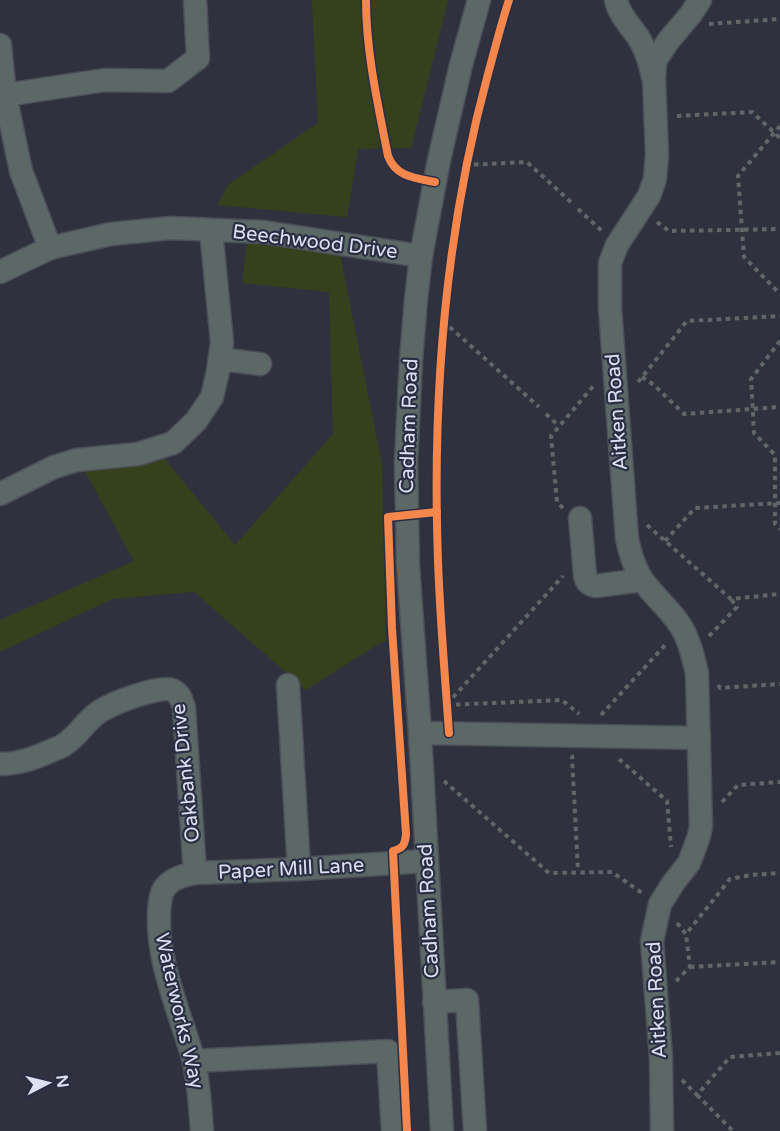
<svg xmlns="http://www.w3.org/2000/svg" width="780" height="1131" viewBox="0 0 780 1131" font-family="'Varela Round',sans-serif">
  <rect width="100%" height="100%" fill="#2f323e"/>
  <g fill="#35411c">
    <path d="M 312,0 L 448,0 L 411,148 L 358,149 L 347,217 L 217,205 L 229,184 L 318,123 Z"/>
    <path d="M 247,243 L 340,254 L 382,465 L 386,642 L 380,643 L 306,690 L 194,592 L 112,599 L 0,652 L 0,620 L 134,561 L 84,470 L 128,467 L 165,459 L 235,545 L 333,434 L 329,292 L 242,283 Z"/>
  </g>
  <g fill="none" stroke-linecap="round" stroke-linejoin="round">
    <g stroke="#4c4f59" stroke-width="25">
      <g id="minor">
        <path d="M 616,0 C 619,15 630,25 638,37 C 646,49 650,63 653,77"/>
        <path d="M 0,45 L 5,95 L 21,171 L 50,248"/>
        <path d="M 5,95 L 105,80 L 168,81 L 198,58 L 195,0"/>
        <path d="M 0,272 L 50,248 L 111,234 L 171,228 L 264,232 L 421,256"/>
        <path d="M 220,359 L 260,364"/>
        <path d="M 0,494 L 54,467 L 77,460 L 138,454 L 173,443 L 196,421 L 212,397 L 218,371 L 222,342 L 211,230"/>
        <path d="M 580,518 L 585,575 C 586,582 589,585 596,586 L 642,580"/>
        <path d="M 288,685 L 299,869"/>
        <path d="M 420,733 L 699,738"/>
        <path d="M 0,764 C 19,764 35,758 53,750 C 57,748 62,747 65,744 C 76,737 84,724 95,715 C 106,705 158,685 172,690 C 180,693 182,701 184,708 L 195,873"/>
        <path d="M 434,1002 L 467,1000 L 475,1131"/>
        <path d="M 194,1061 L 388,1051 L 393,1131"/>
        <path d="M 202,1131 C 200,1107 199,1081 193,1058 C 179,1010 153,953 160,902 C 161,898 161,893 164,889 C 170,879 184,875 195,873 L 299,869 L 426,861"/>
        <path d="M 442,1131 L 420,733 L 408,565 L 406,462 L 411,360 L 416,299 L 421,256 L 439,160 L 461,65 L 479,0"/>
        <path d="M 662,1131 L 661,1058 L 652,941 L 660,904 L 674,882 L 689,863 L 698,839 L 701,827 L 697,673 C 693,656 689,639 680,625 C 669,608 652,595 641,578 C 634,566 630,553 627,539 L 610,308 L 610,263 L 617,245 L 649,196 L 655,179 L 657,155 L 654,79 L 655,61 L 669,40 L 691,14 L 700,0"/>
      </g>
    </g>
    <g stroke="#5f6768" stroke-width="4" stroke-dasharray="4.5 4.5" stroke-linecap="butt">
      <path d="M 709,24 L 780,19"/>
      <path d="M 677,116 L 752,112 L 780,138"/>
      <path d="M 780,126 L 738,176 L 744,257 L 780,294"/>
      <path d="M 465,165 L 527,162 L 572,203"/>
      <path d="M 578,209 L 602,231"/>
      <path d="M 657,222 L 669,231 L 780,229"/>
      <path d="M 443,321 L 539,407"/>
      <path d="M 780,341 L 751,379 L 754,433 L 775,455 L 775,524 L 780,529"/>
      <path d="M 642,377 L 654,385 L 684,414 L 780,407"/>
      <path d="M 638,382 L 687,321 L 780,316"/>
      <path d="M 546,414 L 559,426"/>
      <path d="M 563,508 L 557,502 L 551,436 L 595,384"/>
      <path d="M 647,525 L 731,599 L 780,594"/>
      <path d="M 665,541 L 695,508 L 780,503"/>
      <path d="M 709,636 L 737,607 L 731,599"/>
      <path d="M 718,685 L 720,688 L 780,684"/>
      <path d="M 447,704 L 563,576"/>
      <path d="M 447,705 L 562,700 L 579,714"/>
      <path d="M 601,715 L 667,643"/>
      <path d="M 574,756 L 572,757 L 578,871"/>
      <path d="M 619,759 L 667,801 L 671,847"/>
      <path d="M 444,781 L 549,873 L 612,872 L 642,893"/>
      <path d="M 722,802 L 738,785 L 780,782"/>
      <path d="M 677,923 L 686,934 L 730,879 L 751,875 L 780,873"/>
      <path d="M 690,967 L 780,962"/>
      <path d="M 676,981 L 690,967 L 686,934"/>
      <path d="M 682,1080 L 697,1095 L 730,1057 L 780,1053"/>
      <path d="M 697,1095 L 733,1131"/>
    </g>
    <use href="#minor" stroke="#5c6865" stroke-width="22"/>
    <g stroke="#292e44" stroke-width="11">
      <g id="cycleway">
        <path d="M 366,0 C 366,52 378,105 388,156 C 396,177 415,178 435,182"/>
        <path d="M 449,733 C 445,676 440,618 438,561 C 432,397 445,232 488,74 C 495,49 501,24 509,0"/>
        <path d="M 407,1131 L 393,851 C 404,848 405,844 406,834 L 392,628 L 388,517 L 437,512"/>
      </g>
    </g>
    <use href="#cycleway" stroke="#f5874c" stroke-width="8"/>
  </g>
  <g text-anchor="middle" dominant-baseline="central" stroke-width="4.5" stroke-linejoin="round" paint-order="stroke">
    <g font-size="20" fill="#dce0ef" stroke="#292e44">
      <text transform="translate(315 242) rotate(7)">Beechwood Drive</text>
      <text transform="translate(617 412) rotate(-94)">Aitken Road</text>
      <text transform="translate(409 426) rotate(-88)">Cadham Road</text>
      <text transform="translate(186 773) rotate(-96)">Oakbank Drive</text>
      <text transform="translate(291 869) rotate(-3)">Paper Mill Lane</text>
      <text transform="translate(429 911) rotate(-93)">Cadham Road</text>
      <text transform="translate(657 1000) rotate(-93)">Aitken Road</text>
      <text transform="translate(179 1011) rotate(77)">Waterworks Way</text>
    </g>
  </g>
  <g transform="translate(48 1083) rotate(83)" stroke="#292e44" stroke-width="4.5" paint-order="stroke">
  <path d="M0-4.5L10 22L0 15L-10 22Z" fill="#dce0ef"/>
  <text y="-9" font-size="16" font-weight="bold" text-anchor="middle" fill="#dce0ef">N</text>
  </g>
</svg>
